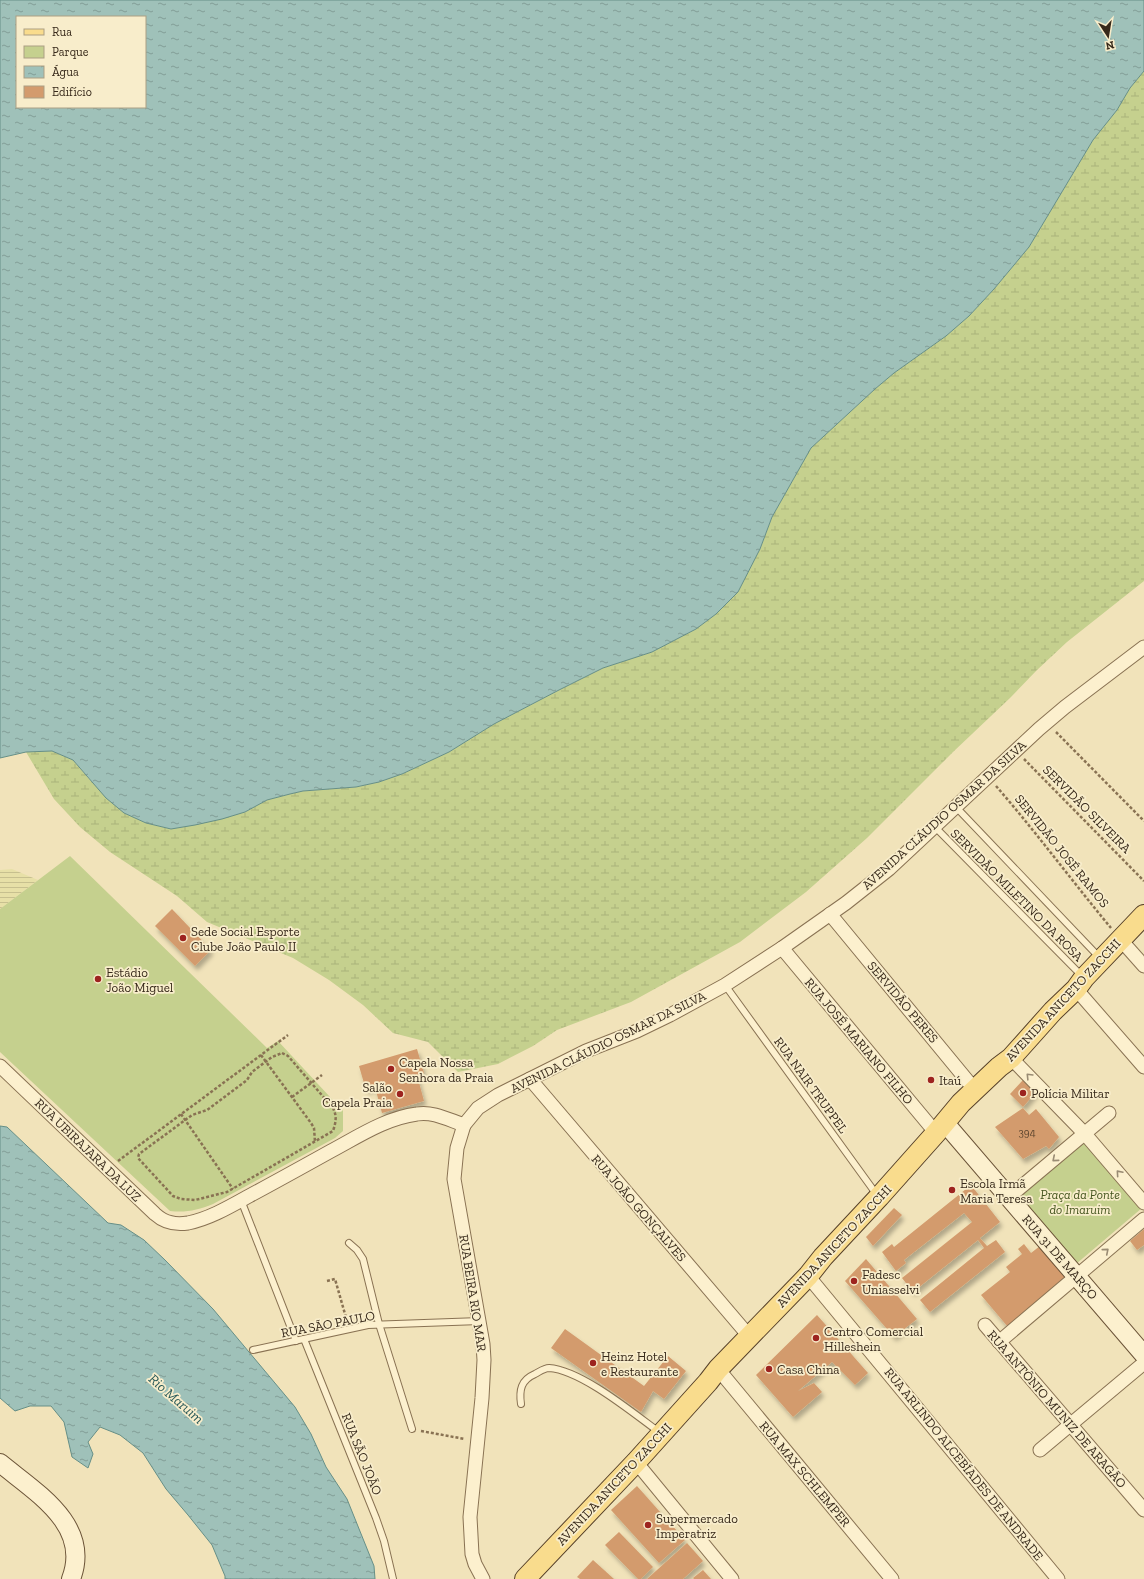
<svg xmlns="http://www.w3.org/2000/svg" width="1144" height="1579" viewBox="0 0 1144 1579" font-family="'Zilla Slab',serif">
  <defs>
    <pattern id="farmland-rules" width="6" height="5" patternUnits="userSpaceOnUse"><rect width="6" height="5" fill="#e7e0a7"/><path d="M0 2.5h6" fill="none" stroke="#c7c08f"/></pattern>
    <pattern id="wetland-marsh" width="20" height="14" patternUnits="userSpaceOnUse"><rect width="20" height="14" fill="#c5d08e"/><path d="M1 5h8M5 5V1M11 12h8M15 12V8" fill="none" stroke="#aab37a"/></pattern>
    <pattern id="water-ripples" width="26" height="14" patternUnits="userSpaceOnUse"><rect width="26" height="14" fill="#9fc1b9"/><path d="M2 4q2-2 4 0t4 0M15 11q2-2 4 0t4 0" fill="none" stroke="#829d96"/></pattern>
    <filter id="shadow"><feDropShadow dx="2.5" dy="4.5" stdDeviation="2" flood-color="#0004"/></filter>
  </defs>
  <rect width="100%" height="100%" fill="#f1e3ba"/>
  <path fill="url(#farmland-rules)" d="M 12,869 L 38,880 L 0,909 L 0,870 Z"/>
  <path fill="url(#wetland-marsh)" d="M 1144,71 L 1144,581 L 1067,642 L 1037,670 L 1010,698 L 953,752 L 867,838 L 806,892 L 740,942 L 631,1002 L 557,1030 L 533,1046 L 498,1064 L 458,1072 L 428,1042 L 393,1033 L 363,1005 L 329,980 L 293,958 L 207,922 L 177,896 L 110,852 L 80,827 L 54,799 L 26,752 L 52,751 L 73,760 L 89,779 L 124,813 L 146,823 L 171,829 L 245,812 L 267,800 L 290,794 L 303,791 L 357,787 L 379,782 L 402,774 L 449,752 L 494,724 L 559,690 L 603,668 L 652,652 L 696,629 L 716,614 L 738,592 L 760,549 L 772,517 L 811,448 L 875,389 L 894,373 L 946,336 L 969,316 L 994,289 L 1029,247 L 1093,140 L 1117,110 L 1130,88 Z"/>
  <g fill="#c5d08e">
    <path d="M 70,856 L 267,1048 L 278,1041 L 343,1111 L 343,1131 L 335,1138 L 213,1204 C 198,1210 186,1213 170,1211 L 0,1052 L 0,909 Z"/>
    <path d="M 1084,1141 L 1142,1208 L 1076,1264 L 1018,1197 Z"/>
  </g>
  <g fill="url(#water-ripples)" stroke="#668f87" fill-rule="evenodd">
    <path d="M 0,0 L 1144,0 L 1144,71 L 1130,88 L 1117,110 L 1093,140 L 1029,247 L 994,289 L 969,316 L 946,336 L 894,373 L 875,389 L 811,448 L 772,517 L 760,549 L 738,592 L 716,614 L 696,629 L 652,652 L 603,668 L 559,690 L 494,724 L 449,752 L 402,774 L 379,782 L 356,787 L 303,791 L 290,794 L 267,800 L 245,812 L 222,819 L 195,825 L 171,829 L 146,823 L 124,813 L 106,798 L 73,760 L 52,751 L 26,752 L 0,758 ZM 17,17 L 145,17 L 145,107 L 17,107 Z"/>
    <path d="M 0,1126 L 7,1127 L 108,1223 L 121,1225 L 144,1240 L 165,1260 L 213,1309 L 295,1407 L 311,1434 L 326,1467 L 347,1499 L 374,1566 L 375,1579 L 225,1579 L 225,1576 L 212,1545 L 188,1515 L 166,1489 L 143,1453 L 120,1435 L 100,1427 L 88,1442 L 93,1454 L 88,1468 L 72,1457 L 64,1422 L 51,1406 L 30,1406 L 15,1411 L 0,1398 Z"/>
  </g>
  <g fill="#d39b6d" filter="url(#shadow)">
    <path d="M 172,909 L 211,950 L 195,966 L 155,926 Z"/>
    <path d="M 417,1049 L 424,1073 L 417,1075 L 424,1101 L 382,1113 L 375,1087 L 366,1090 L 359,1066 Z"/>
    <path d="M 1023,1080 L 1036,1092 L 1023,1107 L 1010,1094 Z"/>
    <path d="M 1023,1108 L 1029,1115 L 1036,1109 L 1059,1137 L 1049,1149 L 1046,1146 L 1023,1159 L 995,1127 Z"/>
    <path d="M 971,1185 L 1000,1222 L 980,1238 L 987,1246 L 996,1240 L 1005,1252 L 930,1312 L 920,1300 L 984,1248 L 978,1240 L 913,1292 L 902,1278 L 972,1222 L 964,1213 L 904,1260 L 906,1263 L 896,1271 L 882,1252 L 892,1244 L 894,1247 Z"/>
    <path d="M 894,1208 L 902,1215 L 873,1246 L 866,1237 Z"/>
    <path d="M 1144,1229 L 1144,1245 L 1137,1250 L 1130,1241 Z"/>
    <path d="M 1024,1244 L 1031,1253 L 1040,1246 L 1067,1278 L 1008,1327 L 981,1295 L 1010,1272 L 1006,1267 L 1022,1254 L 1018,1249 Z"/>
    <path d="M 866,1259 L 917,1319 L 894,1337 L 845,1281 Z"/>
    <path d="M 817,1315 L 868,1373 L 855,1385 L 832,1362 L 798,1391 L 814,1383 L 822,1392 L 793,1417 L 756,1375 Z"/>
    <path d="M 565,1329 L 644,1386 L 668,1356 L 686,1371 L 664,1399 L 653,1391 L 641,1412 L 551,1348 Z"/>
    <path d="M 637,1486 L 685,1540 L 659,1563 L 611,1510 Z"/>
    <path d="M 619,1532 L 653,1567 L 641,1579 L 638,1579 L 605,1545 Z"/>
    <path d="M 687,1543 L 703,1561 L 683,1579 L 647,1579 Z"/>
    <path d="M 593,1560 L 614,1579 L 580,1579 L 577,1577 Z"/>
    <path d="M 703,1570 L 711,1579 L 694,1579 L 693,1578 Z"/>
  </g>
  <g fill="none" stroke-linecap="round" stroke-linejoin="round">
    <g stroke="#897253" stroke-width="8">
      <g id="lane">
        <path d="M 955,806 L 1099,957"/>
        <path d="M 934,826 L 1082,976"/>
        <path d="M 725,985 L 877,1195"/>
        <path d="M 241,1200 L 296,1341"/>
        <path d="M 349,1243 L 357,1250 L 363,1259 L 379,1324 L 412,1429"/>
        <path d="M 304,1339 L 376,1518 L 384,1541 L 393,1579"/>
        <path d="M 253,1350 L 368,1325 L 480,1321"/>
        <path d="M 521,1404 C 519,1390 521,1380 535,1374 C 539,1372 544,1368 549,1368 C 581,1370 633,1413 659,1432"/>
      </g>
    </g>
    <g stroke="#897253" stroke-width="15">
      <g id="street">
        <path d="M 830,914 L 975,1090"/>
        <path d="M 1120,939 L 1144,966"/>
        <path d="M 782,948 L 936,1133"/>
        <path d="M 1076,989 L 1144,1067"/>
        <path d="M 1011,1058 L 1085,1134 L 1144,1203"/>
        <path d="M 0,1066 L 155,1214 C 165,1223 175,1225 188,1223 C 209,1219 231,1206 249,1196 C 277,1181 304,1166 331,1151 C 359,1136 386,1118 417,1114 C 433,1111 449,1120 464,1125 L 478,1108 L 498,1095 L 586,1051 L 637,1031 L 670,1015 L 725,985 L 782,948 L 846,903 L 889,869 L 1039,729 L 1065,707 L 1144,647"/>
        <path d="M 530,1079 L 749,1336"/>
        <path d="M 464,1125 L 457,1148 L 454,1179 L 483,1344 L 484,1360 L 482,1398 L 470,1517 L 472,1554 L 475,1564 L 483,1579"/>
        <path d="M 1009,1197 L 1109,1113"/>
        <path d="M 808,1276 L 1058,1579"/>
        <path d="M 985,1325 L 1144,1510"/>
        <path d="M 999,1342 L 1144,1219"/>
        <path d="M 718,1369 L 892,1579"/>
        <path d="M 1040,1450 L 1144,1363"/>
        <path d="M 636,1462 L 732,1579"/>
      </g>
    </g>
    <g stroke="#6b5337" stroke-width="20">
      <g id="secondary">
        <path d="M 945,1123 L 1144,1355"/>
        <path d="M 0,1463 C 35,1492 92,1525 71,1579"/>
      </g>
    </g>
    <g stroke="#564029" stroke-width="22">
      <path id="primary" d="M 525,1579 L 636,1462 L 708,1382 L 718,1369 L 808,1276 L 823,1257 L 879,1197 L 936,1133 L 961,1103 L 999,1067 L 1011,1058 L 1053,1011 L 1076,989 L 1084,978 L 1144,915"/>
    </g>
    <g stroke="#897253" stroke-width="2.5" stroke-dasharray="3 2" stroke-linecap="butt">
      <path d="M 1056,732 L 1144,821"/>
      <path d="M 1024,759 L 1144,881"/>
      <path d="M 996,786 C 1036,832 1072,881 1111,928"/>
      <path d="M 282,1053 L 288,1056 L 333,1108 C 337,1116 336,1122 333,1131 L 227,1192 L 195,1200 L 181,1199 L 173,1196 L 138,1158 L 139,1154 L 192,1115 L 207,1110 L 247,1080 L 252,1072 L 272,1057 Z"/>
      <path d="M 261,1055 L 311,1123 L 314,1128 L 315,1142"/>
      <path d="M 292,1097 L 322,1075"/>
      <path d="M 181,1114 L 233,1189"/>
      <path d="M 118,1161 L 288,1035"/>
      <path d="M 327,1281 L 335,1279 L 347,1321"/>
      <path d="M 421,1431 L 465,1439"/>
    </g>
    <use href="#lane" stroke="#fcf0ce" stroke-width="6"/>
    <use href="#street" stroke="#fcf0ce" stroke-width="13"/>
    <use href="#secondary" stroke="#fcf0ce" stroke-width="18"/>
    <use href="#primary" stroke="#f9dc8d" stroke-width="20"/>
  </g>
  <defs><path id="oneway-chevron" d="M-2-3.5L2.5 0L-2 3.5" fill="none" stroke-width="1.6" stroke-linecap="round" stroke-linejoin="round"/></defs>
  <g stroke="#9a8c74">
    <use href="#oneway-chevron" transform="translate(1029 1076) rotate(-134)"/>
    <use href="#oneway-chevron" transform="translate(1055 1159) rotate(140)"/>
    <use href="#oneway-chevron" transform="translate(1119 1173) rotate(-131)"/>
    <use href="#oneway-chevron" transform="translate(1106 1251) rotate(-40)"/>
  </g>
  <g fill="#9d231f" stroke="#f8edcb" stroke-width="1.5">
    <circle cx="183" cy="938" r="4"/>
    <circle cx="98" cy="979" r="4"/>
    <circle cx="391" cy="1069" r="4"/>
    <circle cx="931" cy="1080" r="4"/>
    <circle cx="1023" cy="1093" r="4"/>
    <circle cx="400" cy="1094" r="4"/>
    <circle cx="952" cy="1190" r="4"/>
    <circle cx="854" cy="1281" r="4"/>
    <circle cx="816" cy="1338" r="4"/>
    <circle cx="593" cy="1363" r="4"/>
    <circle cx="769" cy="1369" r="4"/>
    <circle cx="648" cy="1525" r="4"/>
  </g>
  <g text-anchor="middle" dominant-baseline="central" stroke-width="3.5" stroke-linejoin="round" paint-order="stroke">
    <g font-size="11" fill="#5e462f">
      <text x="1027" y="1132">394</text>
    </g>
    <g font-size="13" fill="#37291a" stroke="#f8edcb">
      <text transform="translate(1087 809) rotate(45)">SERVIDÃO SILVEIRA</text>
      <text transform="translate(944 815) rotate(-42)">AVENIDA CLÁUDIO OSMAR DA SILVA</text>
      <text transform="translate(1062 851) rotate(51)">SERVIDÃO JOSÉ RAMOS</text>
      <text transform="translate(1017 895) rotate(45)">SERVIDÃO MILETINO DA ROSA</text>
      <text transform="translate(1063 1000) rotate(-47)">AVENIDA ANICETO ZACCHI</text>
      <text transform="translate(903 1002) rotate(50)">SERVIDÃO PERES</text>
      <text transform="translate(859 1041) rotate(50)">RUA JOSÉ MARIANO FILHO</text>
      <text transform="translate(608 1042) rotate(-26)">AVENIDA CLÁUDIO OSMAR DA SILVA</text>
      <text transform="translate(811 1085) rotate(54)">RUA NAIR TRUPPEL</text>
      <text transform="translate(88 1150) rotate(44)">RUA UBIRAJARA DA LUZ</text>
      <text transform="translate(639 1208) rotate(49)">RUA JOÃO GONÇALVES</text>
      <text transform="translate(834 1246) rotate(-47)">AVENIDA ANICETO ZACCHI</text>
      <text transform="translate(1060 1257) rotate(49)">RUA 31 DE MARÇO</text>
      <text transform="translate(473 1293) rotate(81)">RUA BEIRA RIO MAR</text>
      <text transform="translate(328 1324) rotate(-11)">RUA SÃO PAULO</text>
      <text transform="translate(1057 1409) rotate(49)">RUA ANTÔNIO MUNIZ DE ARAGÃO</text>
      <text transform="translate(362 1454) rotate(68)">RUA SÃO JOÃO</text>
      <text transform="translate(964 1464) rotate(51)">RUA ARLINDO ALCEBÍADES DE ANDRADE</text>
      <text transform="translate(805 1474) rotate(50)">RUA MAX SCHLEMPER</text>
      <text transform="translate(614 1484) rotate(-47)">AVENIDA ANICETO ZACCHI</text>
    </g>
    <g font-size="13" fill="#37291a" stroke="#f8edcb" text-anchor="start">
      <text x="191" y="931">Sede Social Esporte<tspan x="191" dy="15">Clube João Paulo II</tspan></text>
      <text x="106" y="972">Estádio<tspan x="106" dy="15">João Miguel</tspan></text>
      <text x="399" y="1062">Capela Nossa<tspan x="399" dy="15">Senhora da Praia</tspan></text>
      <text x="939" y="1080">Itaú</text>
      <text x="392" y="1087" text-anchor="end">Salão<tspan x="392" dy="15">Capela Praia</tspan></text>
      <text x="1031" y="1093">Polícia Militar</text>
      <text x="960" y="1183">Escola Irmã<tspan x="960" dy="15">Maria Teresa</tspan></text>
      <text x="862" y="1274">Fadesc<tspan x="862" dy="15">Uniasselvi</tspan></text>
      <text x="824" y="1331">Centro Comercial<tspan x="824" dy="15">Hilleshein</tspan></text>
      <text x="601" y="1356">Heinz Hotel<tspan x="601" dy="15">e Restaurante</tspan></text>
      <text x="777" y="1369">Casa China</text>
      <text x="656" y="1518">Supermercado<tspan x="656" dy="15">Imperatriz</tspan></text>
    </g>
    <g font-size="13" font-style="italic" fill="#45551f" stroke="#f8edcb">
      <text x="1080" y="1194">Praça da Ponte<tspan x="1080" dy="15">do Imaruim</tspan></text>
    </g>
    <g font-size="14" font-style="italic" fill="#275857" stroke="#f8edcb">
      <text transform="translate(176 1399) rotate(41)">Rio Maruim</text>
    </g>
  </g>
  <rect x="16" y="16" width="130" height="92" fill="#f8edcb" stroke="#ab9f84"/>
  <rect x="24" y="29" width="20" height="6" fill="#f9dc8d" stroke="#ab9f84"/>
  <text x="52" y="36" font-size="12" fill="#37291a">Rua</text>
  <rect x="24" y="46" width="20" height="12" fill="#c5d08e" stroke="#ab9f84"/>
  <text x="52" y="56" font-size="12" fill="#37291a">Parque</text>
  <rect x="24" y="66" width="20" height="12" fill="url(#water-ripples)" stroke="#ab9f84"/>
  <text x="52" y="76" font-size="12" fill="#37291a">Água</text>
  <rect x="24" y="86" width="20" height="12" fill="#d39b6d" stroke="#ab9f84"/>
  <text x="52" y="96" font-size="12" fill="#37291a">Edifício</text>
  <g transform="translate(1108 36) rotate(168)" stroke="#f8edcb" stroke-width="3" paint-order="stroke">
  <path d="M0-3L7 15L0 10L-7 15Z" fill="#37291a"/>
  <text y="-6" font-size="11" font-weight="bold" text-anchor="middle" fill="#37291a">N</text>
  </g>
</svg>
